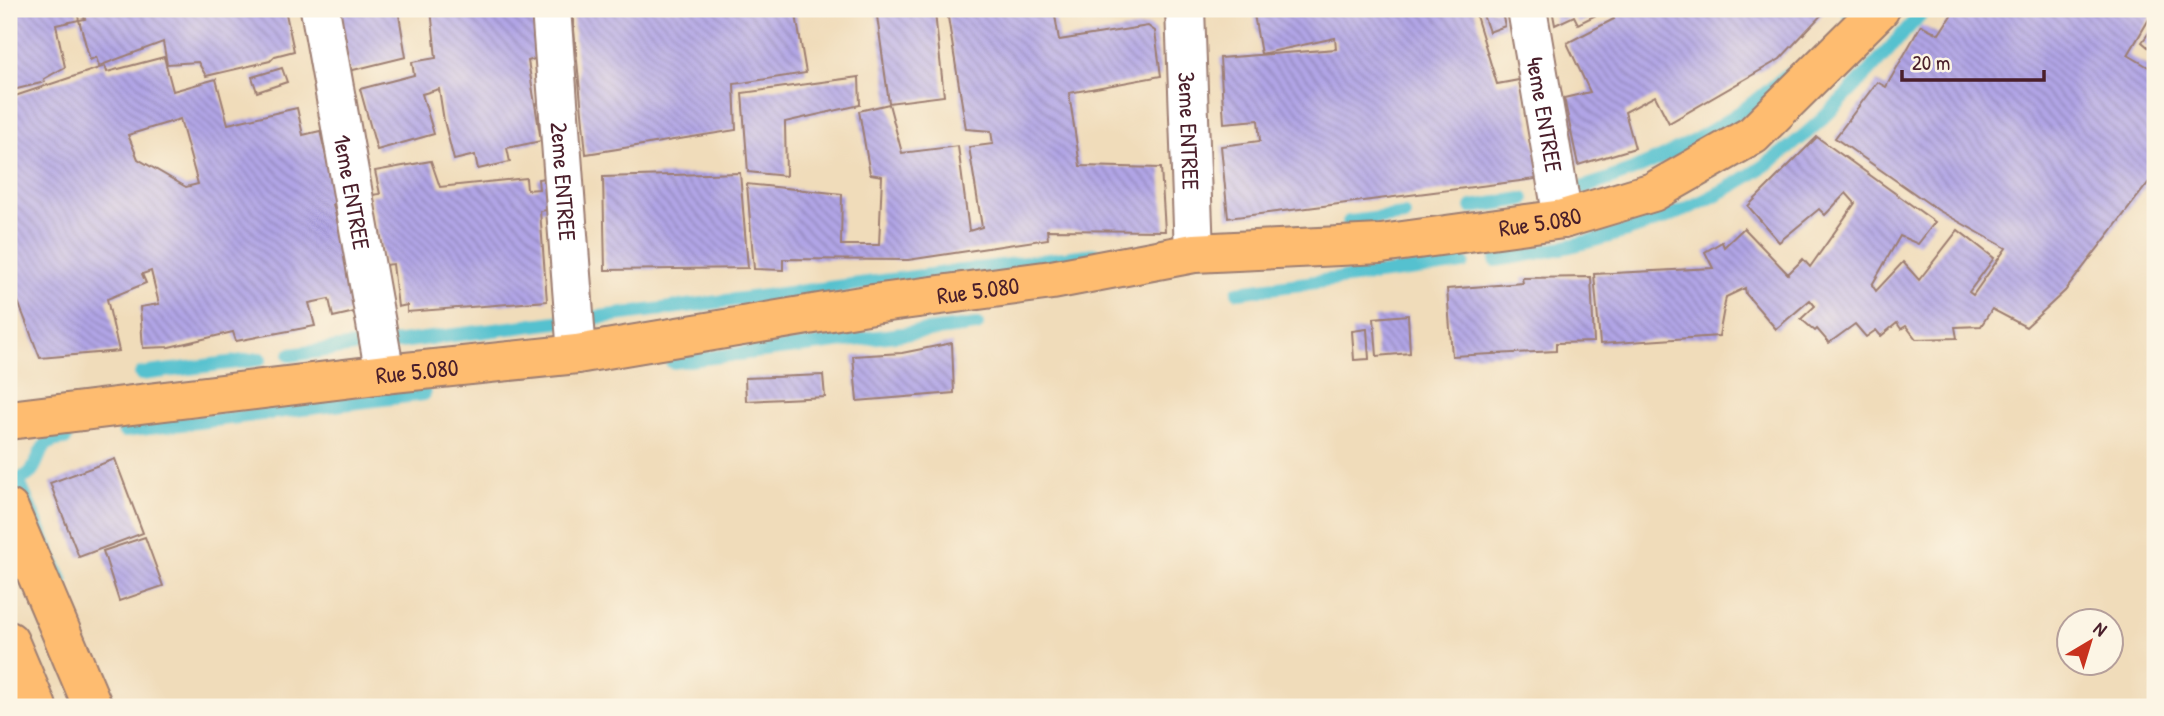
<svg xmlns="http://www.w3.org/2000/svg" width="2164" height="716" viewBox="0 0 2164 716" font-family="'Patrick Hand',sans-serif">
  <defs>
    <pattern id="building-back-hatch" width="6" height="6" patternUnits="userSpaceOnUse" patternTransform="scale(1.75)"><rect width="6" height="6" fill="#b1a5e6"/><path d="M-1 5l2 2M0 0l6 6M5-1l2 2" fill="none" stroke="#9286bb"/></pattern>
  </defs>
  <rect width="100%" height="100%" fill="#fcf5e5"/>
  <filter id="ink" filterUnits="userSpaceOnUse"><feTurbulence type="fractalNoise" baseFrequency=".0143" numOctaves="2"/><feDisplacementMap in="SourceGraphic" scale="14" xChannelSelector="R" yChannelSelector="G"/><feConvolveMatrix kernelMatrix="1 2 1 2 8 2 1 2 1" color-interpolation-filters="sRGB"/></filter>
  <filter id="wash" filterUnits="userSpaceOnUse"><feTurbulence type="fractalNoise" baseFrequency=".00686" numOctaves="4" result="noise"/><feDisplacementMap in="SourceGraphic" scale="28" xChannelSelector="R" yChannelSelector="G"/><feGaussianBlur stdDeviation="1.57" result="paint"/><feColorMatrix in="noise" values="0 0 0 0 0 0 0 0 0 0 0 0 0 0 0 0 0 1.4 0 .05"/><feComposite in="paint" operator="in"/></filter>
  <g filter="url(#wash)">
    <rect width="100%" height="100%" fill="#f0dcba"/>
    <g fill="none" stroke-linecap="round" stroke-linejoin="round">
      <g stroke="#55c1cf" stroke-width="14">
        <path d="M 1848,12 L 1851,9"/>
        <path d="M 1575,190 C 1654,167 1726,130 1788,74"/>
        <path d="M 1472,207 L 1523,199"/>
        <path d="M 1349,222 L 1404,215"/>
        <path d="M 1496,260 C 1618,241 1727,208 1819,122 C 1857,87 1891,47 1925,9"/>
        <path d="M 1238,292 L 1463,263"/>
        <path d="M 592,318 L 1095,254"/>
        <path d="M 384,344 L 564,321"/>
        <path d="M 290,355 L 354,346"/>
        <path d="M 672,362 L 977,325"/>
        <path d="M 141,374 L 260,359"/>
        <path d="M 124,431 L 424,394"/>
        <path d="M 62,582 L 18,480 C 21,478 26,477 29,474 C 42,462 35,440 65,439"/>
      </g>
    </g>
    <g id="blocks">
      <g fill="url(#building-back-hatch)" fill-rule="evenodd">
        <path d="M 9,9 L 76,9 L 79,20 L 56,25 L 65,67 L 44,79 L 45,82 L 9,91 Z"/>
        <path d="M 97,9 L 285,9 L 294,51 L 275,56 L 270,61 L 206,76 L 198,62 L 167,64 L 163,42 L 99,66 L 96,57 L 90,60 L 79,20 L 85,19 L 83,13 Z"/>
        <path d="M 338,9 L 398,9 L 406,57 L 349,71 Z"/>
        <path d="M 431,9 L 538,9 L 541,57 L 528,61 L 541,141 L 507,148 L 510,162 L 478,169 L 475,155 L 454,160 L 444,121 L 439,89 L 422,94 L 434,134 L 377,150 L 360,89 L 414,75 L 412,62 L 436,58 Z"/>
        <path d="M 572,9 L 795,9 L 806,73 L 734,84 L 736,130 L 586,154 Z"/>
        <path d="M 876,9 L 1054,9 L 1059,40 L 1148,26 L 1155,31 L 1161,76 L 1069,93 L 1080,166 L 1161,168 L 1165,231 L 1047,230 L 1048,239 L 908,260 L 783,259 L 783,270 L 754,269 L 747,184 L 842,194 L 841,245 L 879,245 L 882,176 L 870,174 L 859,111 L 889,104 L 902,153 L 958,146 L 969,231 L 982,227 L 969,147 L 993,144 L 991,131 L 966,129 L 947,11 L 935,13 L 944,96 L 889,103 Z"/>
        <path d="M 1093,9 L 1150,9 L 1150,12 L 1095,18 Z"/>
        <path d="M 1253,9 L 1474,9 L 1497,84 L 1519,80 L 1543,178 L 1228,218 L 1221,146 L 1260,141 L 1258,120 L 1224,123 L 1220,58 L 1336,49 L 1335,38 L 1261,54 Z"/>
        <path d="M 1481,9 L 1501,9 L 1505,26 L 1489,32 Z"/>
        <path d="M 1552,9 L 1608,9 L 1578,24 L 1574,16 L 1555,25 Z"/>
        <path d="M 1608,9 L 1827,9 L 1780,59 L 1669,123 L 1655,96 L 1625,112 L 1635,148 L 1578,165 L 1564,98 L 1590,92 L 1567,43 L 1614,19 Z"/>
        <path d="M 1955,9 L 2155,9 L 2128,55 L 2155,71 L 2155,174 L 2065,291 L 2026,327 L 1992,309 L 1981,326 L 1955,327 L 1957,338 L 1916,339 L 1906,326 L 1901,329 L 1897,323 L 1881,336 L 1876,330 L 1866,337 L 1855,324 L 1829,343 L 1817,329 L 1815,331 L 1801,319 L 1815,306 L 1810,300 L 1776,329 L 1746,294 L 1745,288 L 1726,297 L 1719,336 L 1600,344 L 1594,274 L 1713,268 L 1705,252 L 1722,242 L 1724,247 L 1744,228 L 1788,274 L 1803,259 L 1810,267 L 1855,203 L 1846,193 L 1825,215 L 1819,209 L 1779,242 L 1748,206 L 1817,137 L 1935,222 L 1918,244 L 1900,236 L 1872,285 L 1876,291 L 1903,262 L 1919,280 L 1958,230 L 1994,258 L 1969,292 L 1973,295 L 2006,248 L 1938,210 L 1835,138 L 1877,82 L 1886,87 L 1921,25 L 1939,34 Z"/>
        <path d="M 2155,25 L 2155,53 L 2142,42 Z"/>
        <path d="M 164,57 L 173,91 L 216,79 L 228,124 L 297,108 L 303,135 L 320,131 L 337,202 L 333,204 L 359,311 L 333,317 L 329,299 L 309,303 L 315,326 L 236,341 L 233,332 L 169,347 L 143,348 L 140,307 L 159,304 L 151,271 L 142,274 L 146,283 L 107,299 L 119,351 L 40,358 L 12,286 L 9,288 L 9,98 L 105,66 L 107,72 ZM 180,119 L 198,184 L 186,187 L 138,159 L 128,135 Z"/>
        <path d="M 282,68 L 287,82 L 257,92 L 252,77 Z"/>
        <path d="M 859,77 L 860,105 L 785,122 L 786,176 L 748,172 L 742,93 Z"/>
        <path d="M 431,161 L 440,187 L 526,178 L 527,190 L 539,189 L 538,179 L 558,176 L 561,208 L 540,211 L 547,301 L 407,312 L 407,305 L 398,307 L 393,264 L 385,265 L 371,195 L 380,194 L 375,171 Z"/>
        <path d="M 740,173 L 748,268 L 605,270 L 603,177 Z"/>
        <path d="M 1591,277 L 1594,342 L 1556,343 L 1556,351 L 1452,356 L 1447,289 L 1523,283 L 1522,278 Z"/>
        <path d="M 1408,315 L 1410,353 L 1377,356 L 1374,318 Z"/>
        <path d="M 1367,329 L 1369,359 L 1354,360 L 1352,331 Z"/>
        <path d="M 952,343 L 954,393 L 857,401 L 853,356 L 902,353 Z"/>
        <path d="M 823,375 L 825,397 L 746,401 L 745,378 Z"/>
        <path d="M 115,459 L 143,533 L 79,557 L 50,483 Z"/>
        <path d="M 145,537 L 163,586 L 119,601 L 103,551 Z"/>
      </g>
    </g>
  </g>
  <g filter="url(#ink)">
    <use href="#blocks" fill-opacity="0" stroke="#9d7e72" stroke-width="2"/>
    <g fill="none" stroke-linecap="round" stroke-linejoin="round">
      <g stroke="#9d7e72" stroke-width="42">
        <g id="minor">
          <path id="s1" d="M 320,9 L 385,374"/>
          <path id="s2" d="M 551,9 L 577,354"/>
          <path id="s3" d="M 1185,9 L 1194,253"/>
          <path id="s4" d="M 1527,9 L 1563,219"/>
        </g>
      </g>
      <g stroke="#9d7e72" stroke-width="42">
        <g id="major">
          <path id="s5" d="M 9,420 L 385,374 L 577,354 L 873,304 L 1052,280 L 1194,253 L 1381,244 L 1563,219 L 1653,192 L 1753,135 L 1880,9"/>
          <path d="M 9,509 L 93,707"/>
          <path d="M 9,641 L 37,707"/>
        </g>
      </g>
      <use href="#minor" stroke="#fff" stroke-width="38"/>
      <use href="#major" stroke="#febc70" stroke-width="38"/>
    </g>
  </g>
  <g text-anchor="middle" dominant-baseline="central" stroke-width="5" stroke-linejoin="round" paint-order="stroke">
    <g font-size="24" fill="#4a1f2b" stroke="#fcf5e5">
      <text stroke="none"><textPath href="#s4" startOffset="107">4eme ENTREE</textPath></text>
      <text stroke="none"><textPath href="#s3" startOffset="122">3eme ENTREE</textPath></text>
      <text stroke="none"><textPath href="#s2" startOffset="173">2eme ENTREE</textPath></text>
      <text stroke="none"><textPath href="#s1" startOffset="186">1eme ENTREE</textPath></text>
      <text stroke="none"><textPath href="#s5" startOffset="1545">Rue 5.080</textPath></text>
      <text stroke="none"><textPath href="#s5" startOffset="978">Rue 5.080</textPath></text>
      <text stroke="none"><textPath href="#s5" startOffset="411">Rue 5.080</textPath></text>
    </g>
  </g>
  <rect width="2164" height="716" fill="none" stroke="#fcf5e5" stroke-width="35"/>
  <g transform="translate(2090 642) rotate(38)"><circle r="33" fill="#fcf5e5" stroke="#b59f9b" stroke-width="2"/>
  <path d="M0-5L12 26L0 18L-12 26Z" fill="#c8321e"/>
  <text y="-10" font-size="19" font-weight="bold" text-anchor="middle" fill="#4a1f2b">N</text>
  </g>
  <path d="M1902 70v10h142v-10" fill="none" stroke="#4a1f2b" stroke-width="3.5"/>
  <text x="1912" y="70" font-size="21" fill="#4a1f2b" stroke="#fcf5e5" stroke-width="5" paint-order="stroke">20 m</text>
</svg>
